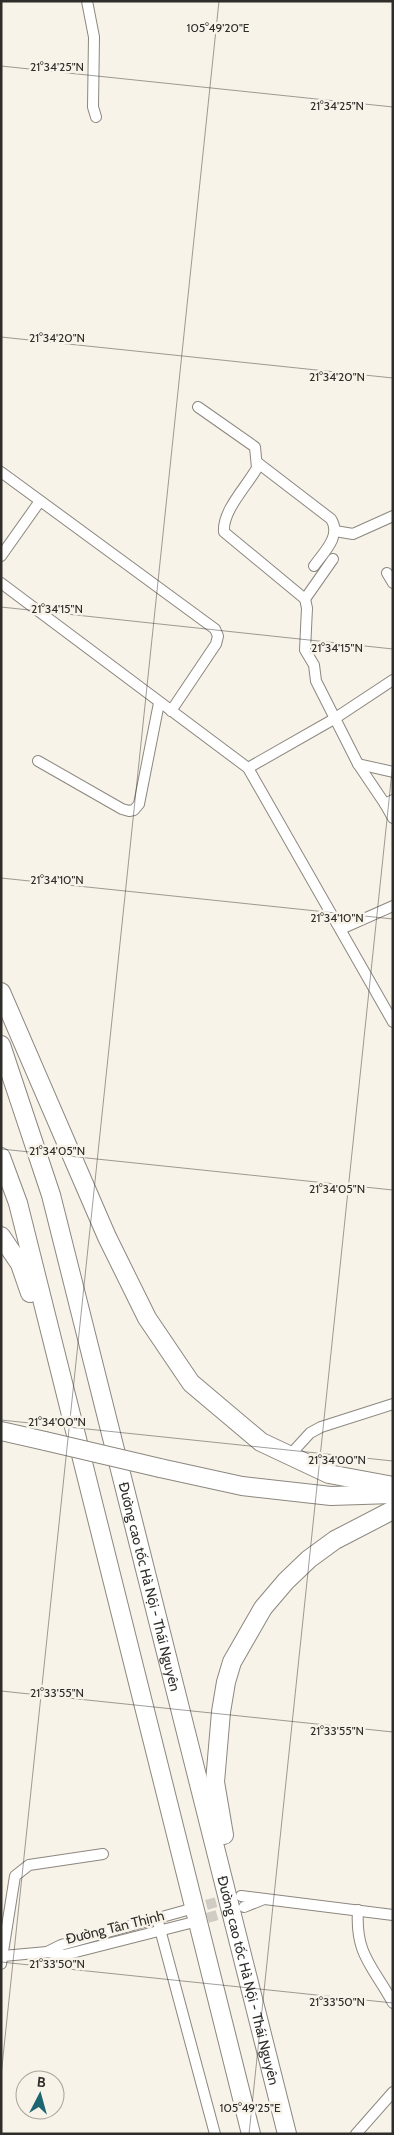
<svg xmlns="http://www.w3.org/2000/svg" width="394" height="2135" viewBox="0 0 394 2135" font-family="Cabin,sans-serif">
  <rect width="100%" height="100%" fill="#f8f3e9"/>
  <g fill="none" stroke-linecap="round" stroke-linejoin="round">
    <g stroke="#d0cbc3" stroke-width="10" stroke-dasharray="10 5" stroke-linecap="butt">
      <path d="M 192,1909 L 231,1898"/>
      <path d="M 193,1922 L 235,1910"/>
    </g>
    <g stroke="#8c877f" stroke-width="12">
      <g id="street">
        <path d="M 87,1 L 94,37 L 93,107 L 96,117"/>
        <path d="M 198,407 L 255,447 L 257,468 C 247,486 222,511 224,532 L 305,599 L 307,608 L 305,650 L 314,665 L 316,681 L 358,764 L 385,804 L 393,800"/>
        <path d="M 258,463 L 331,519 C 342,536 323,553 314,566"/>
        <path d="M 1,472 L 215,629 L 218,636 L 216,644 L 171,711"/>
        <path d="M 335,531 L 353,534 L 393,516"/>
        <path d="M 1,556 L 40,501"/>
        <path d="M 387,573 L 393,583"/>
        <path d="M 1,583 L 248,768 L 393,1022"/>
        <path d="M 305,599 L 333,559"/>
        <path d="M 38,761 L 122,809 L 129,811 L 134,810 L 139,804 L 159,703"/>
        <path d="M 358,764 L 393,772"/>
        <path d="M 248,768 L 334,719 L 393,680"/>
        <path d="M 385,804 L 393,818"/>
        <path d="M 341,929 L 393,906"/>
        <path d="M 289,1456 L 310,1433 L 321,1427 L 393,1404"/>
        <path d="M 241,1896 L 393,1915"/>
        <path d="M 244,1907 L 264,1899"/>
        <path d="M 358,1910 C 355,1955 373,1966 393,2003"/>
        <path d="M 157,1918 L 215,2134"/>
        <path d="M 47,1952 L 61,1945 L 187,1910"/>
        <path d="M 3,1956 L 47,1952 L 64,1955 L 190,1923"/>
        <path d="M 1,1964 L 15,1876 L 29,1865 L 103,1854"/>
        <path d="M 356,2134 L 393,2092"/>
      </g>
    </g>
    <g stroke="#8c877f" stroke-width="20">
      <g id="highway">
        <path d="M 1,992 L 107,1237 L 147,1318 L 191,1383 L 261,1442 L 329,1474 L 393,1486"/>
        <path id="s1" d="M 1,1045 L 51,1195 L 287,2134"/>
        <path d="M 1,1157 L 18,1203 L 251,2134"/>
        <path d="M 1,1236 L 20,1264 L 30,1293"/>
        <path d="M 1,1431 L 45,1441"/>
        <path d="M 160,1468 L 242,1486 L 331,1496 L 393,1494"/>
        <path d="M 224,1835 L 215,1782 L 221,1712 L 226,1682 L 232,1662 L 263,1608 L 286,1581 L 309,1559 L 335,1540 L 393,1510"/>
      </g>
    </g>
    <use href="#street" stroke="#fff" stroke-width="10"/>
    <use href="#highway" stroke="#fff" stroke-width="18"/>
    <g stroke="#8c877f" stroke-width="20" stroke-linecap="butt">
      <path id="highway-bridge" d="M 45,1441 L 160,1468"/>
    </g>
    <use href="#highway-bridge" stroke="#fff" stroke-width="18"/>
  </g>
  <path fill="none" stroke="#2f2d29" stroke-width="1" stroke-opacity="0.45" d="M 1,66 L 393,107M 1,337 L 393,378M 1,607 L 393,649M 1,878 L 393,919M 1,1149 L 393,1190M 1,1420 L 393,1461M 1,1691 L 393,1732M 1,1962 L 393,2003M 1,2076 L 219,1M 249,2134 L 393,762"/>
  <g text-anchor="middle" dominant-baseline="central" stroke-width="5" stroke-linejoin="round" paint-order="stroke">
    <g font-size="14" fill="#2f2d29" stroke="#f8f3e9">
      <text stroke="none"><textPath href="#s1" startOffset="562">Đường cao tốc Hà Nội - Thái Nguyên</textPath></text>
      <text transform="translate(115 1927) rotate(-14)">Đường Tân Thịnh</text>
      <text stroke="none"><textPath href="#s1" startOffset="968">Đường cao tốc Hà Nội - Thái Nguyên</textPath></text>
    </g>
  </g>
  <g font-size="12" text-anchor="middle" fill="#2f2d29" stroke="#f8f3e9" stroke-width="5" stroke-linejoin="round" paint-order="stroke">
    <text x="218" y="32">105°49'20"E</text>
    <text x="57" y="71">21°34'25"N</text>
    <text x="337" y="110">21°34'25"N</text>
    <text x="57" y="342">21°34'20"N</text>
    <text x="337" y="381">21°34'20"N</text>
    <text x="57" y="613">21°34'15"N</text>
    <text x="337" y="652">21°34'15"N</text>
    <text x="57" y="884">21°34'10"N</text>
    <text x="337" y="922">21°34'10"N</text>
    <text x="57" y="1155">21°34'05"N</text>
    <text x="337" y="1193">21°34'05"N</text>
    <text x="57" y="1426">21°34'00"N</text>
    <text x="337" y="1464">21°34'00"N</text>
    <text x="57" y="1697">21°33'55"N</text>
    <text x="337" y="1735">21°33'55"N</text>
    <text x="57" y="1968">21°33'50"N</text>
    <text x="337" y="2006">21°33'50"N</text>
    <text x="250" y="2112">105°49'25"E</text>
  </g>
  <rect width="394" height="2135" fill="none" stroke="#2f2d29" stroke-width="5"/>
  <g transform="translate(40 2095) rotate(6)"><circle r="24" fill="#f8f3e9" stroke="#a8a49c"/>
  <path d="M0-4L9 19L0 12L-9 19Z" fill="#1c6672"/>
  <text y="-8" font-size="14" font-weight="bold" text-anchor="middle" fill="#2f2d29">B</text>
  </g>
</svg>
